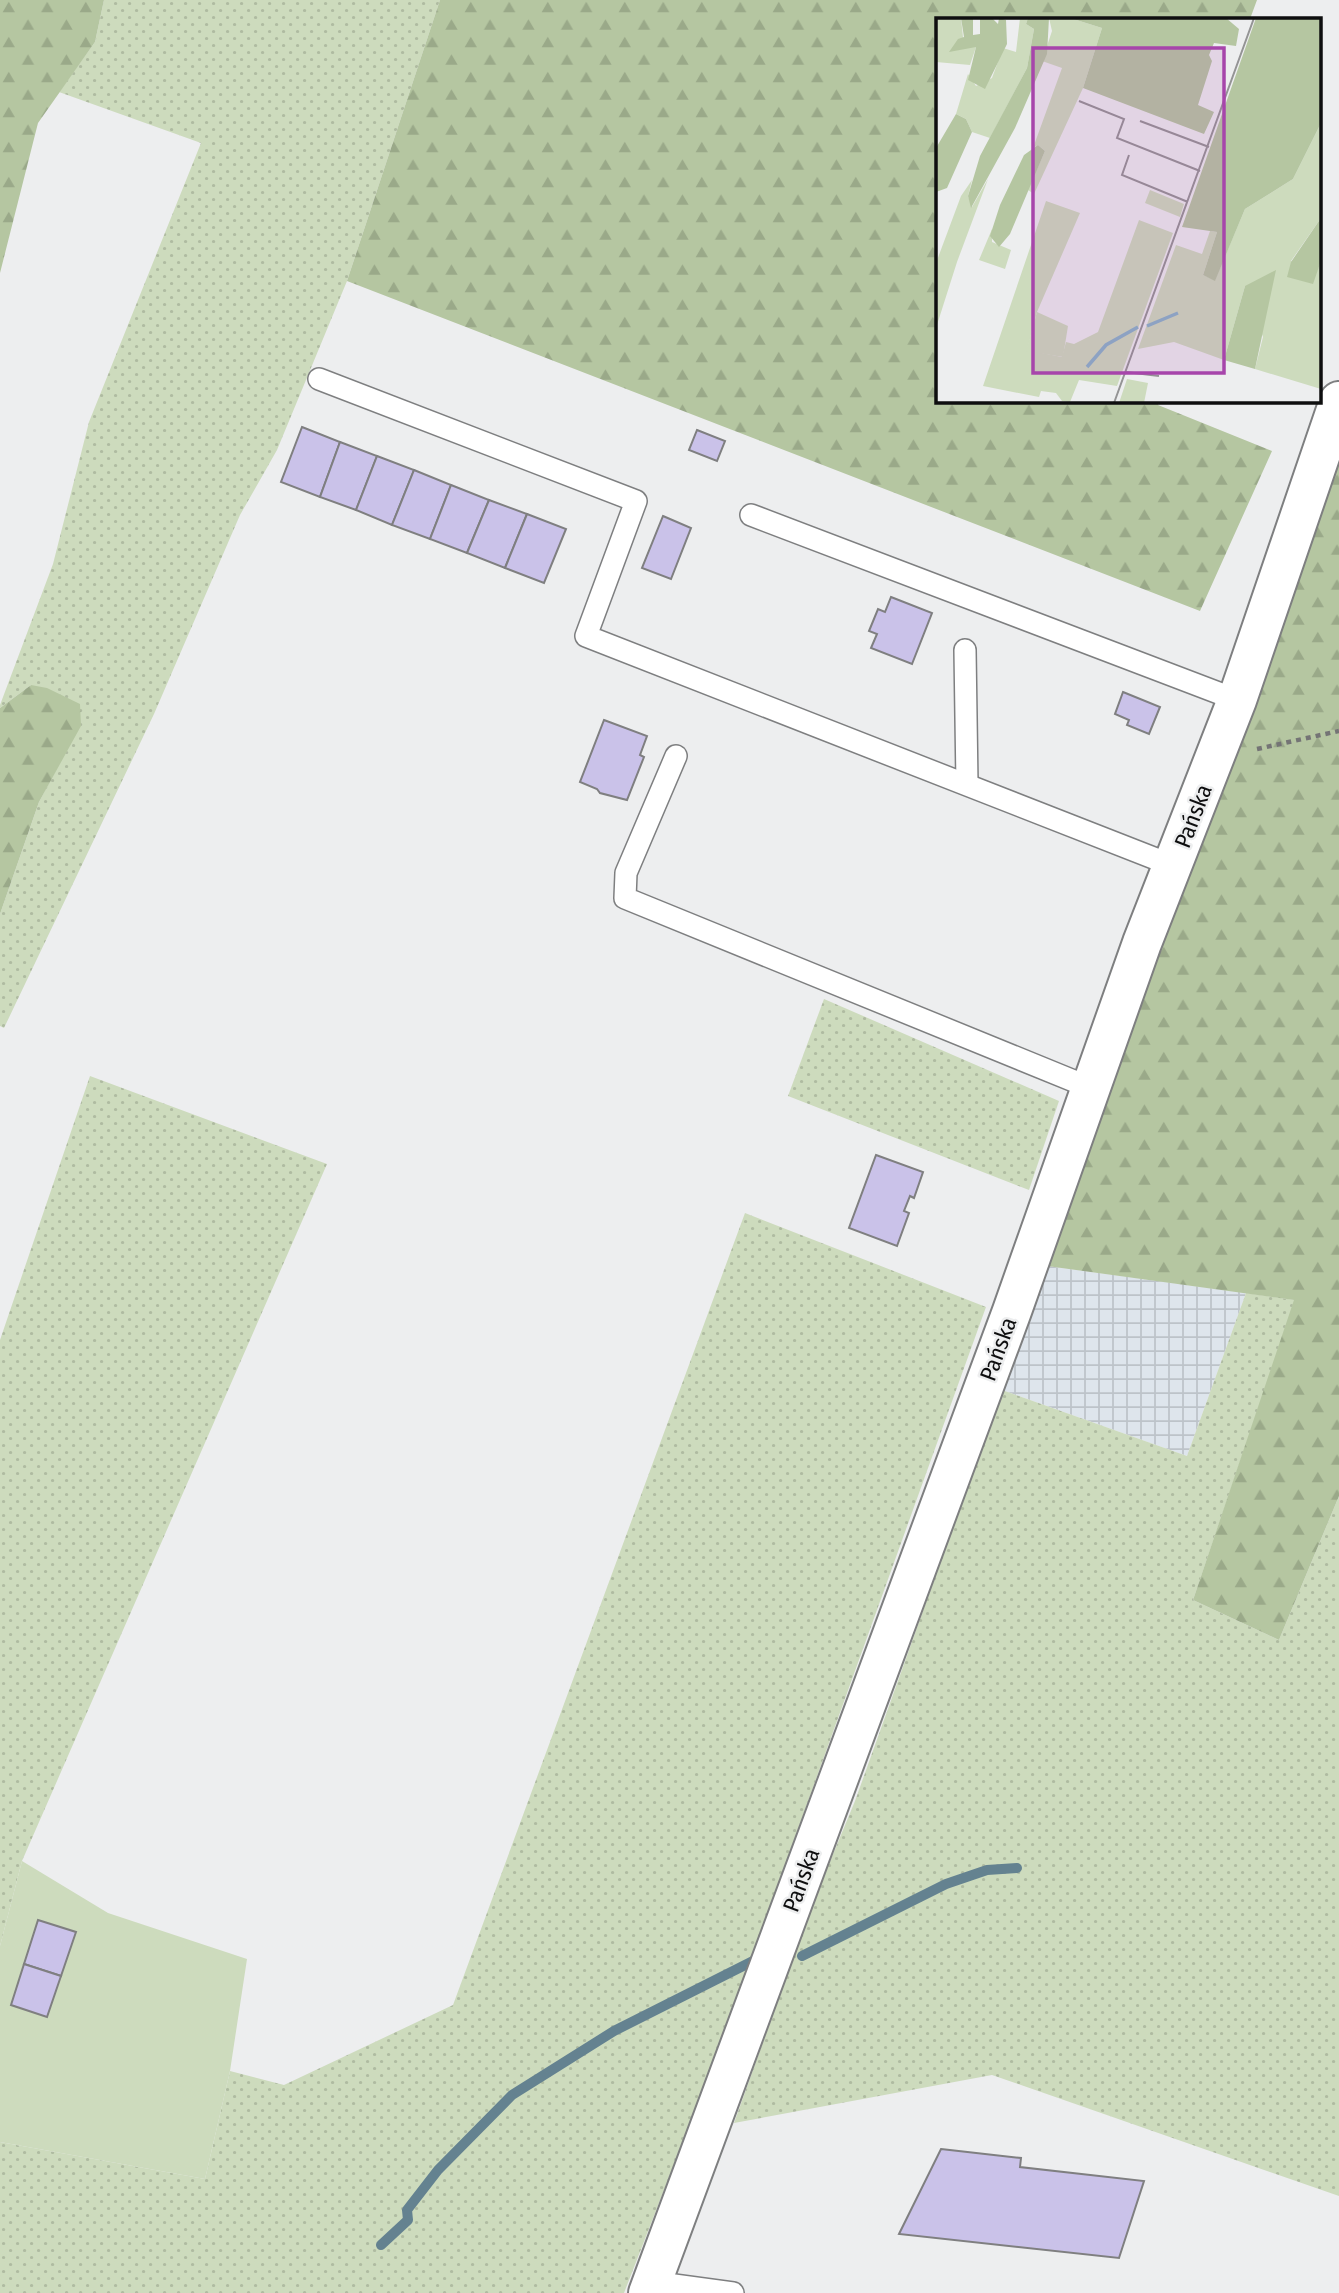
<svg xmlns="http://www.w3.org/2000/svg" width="1339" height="2293" viewBox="0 0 1339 2293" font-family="'Fira Sans Condensed',sans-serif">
  <defs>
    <pattern id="industrial-grid" width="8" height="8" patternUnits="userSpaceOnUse" patternTransform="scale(1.75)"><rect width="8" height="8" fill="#dee5ec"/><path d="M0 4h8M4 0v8" fill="none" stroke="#bdc3c9"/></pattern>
    <pattern id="grass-dots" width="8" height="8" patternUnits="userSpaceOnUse" patternTransform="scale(1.75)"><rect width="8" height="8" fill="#cddbbd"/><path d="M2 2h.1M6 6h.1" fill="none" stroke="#afbba1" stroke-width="1.8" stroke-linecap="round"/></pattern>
    <pattern id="forest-firs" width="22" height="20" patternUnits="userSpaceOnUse" patternTransform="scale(1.75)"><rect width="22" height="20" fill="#b5c6a1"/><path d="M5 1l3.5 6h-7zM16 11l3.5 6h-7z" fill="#9aa989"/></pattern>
  </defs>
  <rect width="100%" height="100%" fill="#edeeef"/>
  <path fill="url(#industrial-grid)" d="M 1047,1266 L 1246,1293 L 1187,1456 L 1002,1390 Z"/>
  <g fill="url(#grass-dots)">
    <path d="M 104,0 L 440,0 L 347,281 L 277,450 L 240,515 L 154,714 L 4,1028 L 0,1026 L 0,914 L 39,802 L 56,770 L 31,685 L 0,708 L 0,705 L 53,564 L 89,422 L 201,143 L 59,92 L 95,42 Z"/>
    <path d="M 824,999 L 1059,1101 L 1029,1190 L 788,1096 Z"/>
    <path d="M 90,1076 L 327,1164 L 22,1861 L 0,1946 L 0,1340 Z"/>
    <path d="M 745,1213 L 986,1307 L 720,2046 L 624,2293 L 0,2293 L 0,2142 L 205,2179 L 230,2071 L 284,2085 L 453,2005 Z"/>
    <path d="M 1246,1293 L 1295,1300 L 1193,1600 L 1279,1640 L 1339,1496 L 1339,2196 L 992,2075 L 734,2123 L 812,1905 L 855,1801 L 1002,1390 L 1187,1456 Z"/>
  </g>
  <g fill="url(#forest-firs)">
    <path d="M 0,0 L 104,0 L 95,42 L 38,123 L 0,273 Z"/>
    <path d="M 440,0 L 1257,0 L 1250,19 L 938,19 L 938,401 L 1159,401 L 1158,405 L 1272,451 L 1200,611 L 347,281 Z"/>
    <path d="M 1339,437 L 1339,1496 L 1279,1640 L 1193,1600 L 1294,1300 L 1047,1266 Z"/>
    <path d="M 31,685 L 47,688 L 80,704 L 81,726 L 39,802 L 0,914 L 0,708 Z"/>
  </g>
  <path fill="#cddbbd" d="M 22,1861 L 108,1913 L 247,1959 L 230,2071 L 205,2179 L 0,2142 L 0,1946 Z"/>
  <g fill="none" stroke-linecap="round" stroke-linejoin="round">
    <g stroke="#648290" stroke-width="10">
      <path d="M 802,1956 L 946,1884 L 987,1870 L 1017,1868"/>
      <path d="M 381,2245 L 408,2220 L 407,2210 L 438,2170 L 512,2095 L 614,2031 L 753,1961"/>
    </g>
  </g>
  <g fill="#cac2e9" stroke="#7f7f80" stroke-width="2">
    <path d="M 302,427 L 340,442 L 320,497 L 281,482 Z"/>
    <path d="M 697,430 L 725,441 L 717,461 L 689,450 Z"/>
    <path d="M 340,442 L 377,456 L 356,510 L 320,497 Z"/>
    <path d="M 377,456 L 414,470 L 392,525 L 356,510 Z"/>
    <path d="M 414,470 L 451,485 L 430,539 L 392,525 Z"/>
    <path d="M 451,485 L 489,500 L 467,553 L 430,539 Z"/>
    <path d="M 489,500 L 527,514 L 505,568 L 467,553 Z"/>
    <path d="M 527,514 L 566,529 L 544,583 L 505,568 Z"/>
    <path d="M 663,516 L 691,528 L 671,579 L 642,568 Z"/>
    <path d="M 891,597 L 932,613 L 912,664 L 871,648 L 877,634 L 869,631 L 878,609 L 885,612 Z"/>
    <path d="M 1123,692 L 1160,707 L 1149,734 L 1127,725 L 1129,720 L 1115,714 Z"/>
    <path d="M 604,720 L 647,736 L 640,755 L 644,757 L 627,800 L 600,793 L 597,789 L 580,782 Z"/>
    <path d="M 876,1155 L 923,1172 L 914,1198 L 910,1196 L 904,1211 L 909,1213 L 897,1246 L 849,1228 Z"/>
    <path d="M 38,1920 L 76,1932 L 61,1976 L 24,1964 Z"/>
    <path d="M 24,1964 L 61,1976 L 47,2017 L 11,2005 Z"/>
    <path d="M 941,2149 L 1021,2158 L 1020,2167 L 1144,2181 L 1119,2258 L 899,2234 Z"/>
  </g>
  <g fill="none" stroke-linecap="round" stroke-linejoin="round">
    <g stroke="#7e7f80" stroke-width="24">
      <g id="lane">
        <path d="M 319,379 L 636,501 L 586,636 L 1174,866"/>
        <path d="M 751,515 L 1237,700"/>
        <path d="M 965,650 L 967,784"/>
        <path d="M 676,756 L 626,873 L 625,898 L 1091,1088"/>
        <path d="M 652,2282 L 733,2293"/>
      </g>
    </g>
    <g stroke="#7e7f80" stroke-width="42">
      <path id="street" d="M 648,2293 L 1012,1311 L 1142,943 L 1237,700 L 1339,401"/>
    </g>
    <path stroke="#747475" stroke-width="4.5" stroke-dasharray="5 5" stroke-linecap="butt" d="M 1257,749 L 1339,731"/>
    <use href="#lane" stroke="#fff" stroke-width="21"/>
    <use href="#street" stroke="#fff" stroke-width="38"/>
  </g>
  <g text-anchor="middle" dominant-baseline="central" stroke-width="5" stroke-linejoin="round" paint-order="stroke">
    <g font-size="23" fill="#0e0e0f" stroke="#edeeef">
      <text transform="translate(1193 816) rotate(-69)">Pańska</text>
      <text transform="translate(998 1349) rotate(-70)">Pańska</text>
      <text transform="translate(801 1880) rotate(-70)">Pańska</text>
    </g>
  </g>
  <g transform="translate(936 18)">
    <rect width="385" height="385" fill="#edeeef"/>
    <path d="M 0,0 L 25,0 L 28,29 L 40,29 L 34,47 L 0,44 ZM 84,0 L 92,0 L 90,6 L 98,11 L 91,50 L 54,120 L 36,114 L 30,101 L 20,96 L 32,56 L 40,68 L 56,60 L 67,30 L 80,34 ZM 113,0 L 134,0 L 166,10 L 147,70 L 98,176 L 92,172 L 109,133 L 102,127 L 97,130 L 126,50 L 106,43 L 116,13 ZM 385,105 L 385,200 L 355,243 L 380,255 L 385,243 L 385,371 L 319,351 L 327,319 L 309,268 L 288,342 L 238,324 L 202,331 L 240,227 L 266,236 L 274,213 L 281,214 L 267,257 L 279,262 L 309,191 L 357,161 ZM 52,161 L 21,244 L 0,310 L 0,245 L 25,178 L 36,162 L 32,178 L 36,189 ZM 214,172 L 248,186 L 244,199 L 209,185 ZM 110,183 L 144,195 L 101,294 L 91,332 L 126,339 L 130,324 L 138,326 L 162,314 L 203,202 L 237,215 L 181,368 L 143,362 L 134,384 L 126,383 L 120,375 L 105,373 L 103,379 L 47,368 ZM 56,211 L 56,224 L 75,232 L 69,251 L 43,242 ZM 191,361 L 212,365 L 208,385 L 183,385 Z" fill="#cddbbd"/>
    <path d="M 25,0 L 37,0 L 37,17 L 44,16 L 44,0 L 56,0 L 62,6 L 63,0 L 70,2 L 71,26 L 49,71 L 32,62 L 40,29 L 13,34 L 22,21 L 28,19 ZM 92,0 L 113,0 L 111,36 L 79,110 L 35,190 L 32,178 L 44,138 L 91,50 L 98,11 L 90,6 ZM 134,0 L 290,0 L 303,11 L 300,28 L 278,25 L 273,37 L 276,43 L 262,87 L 278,94 L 268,116 L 147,70 L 166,10 ZM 320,0 L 385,0 L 385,105 L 357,161 L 309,191 L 279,263 L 267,257 L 281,214 L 246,209 ZM 20,96 L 30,101 L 36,114 L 11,170 L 0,174 L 0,130 ZM 102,127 L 109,133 L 74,216 L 63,229 L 54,218 L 64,187 L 88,137 ZM 385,200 L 385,243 L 377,266 L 351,259 L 355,244 ZM 340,252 L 319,351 L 288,342 L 309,268 Z" fill="#b5c6a1"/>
    <path d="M 101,294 L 132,308 L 127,339 L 90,333 Z" fill="#cddbbd"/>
    <path fill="none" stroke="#89b3c8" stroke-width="3.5" d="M 211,308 L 242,295M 151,349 L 170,327 L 202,309"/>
    <path fill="none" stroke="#949495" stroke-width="2" d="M 143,83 L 188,101 L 181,120 L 264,153M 204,103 L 273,129M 193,137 L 186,157 L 252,184M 190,354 L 223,358M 178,385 L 318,0"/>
    <path fill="#a745ab" fill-opacity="0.15" stroke="#a745ab" stroke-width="3.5" d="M 97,30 L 288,30 L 288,355 L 97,355 Z"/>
    <rect width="385" height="385" fill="none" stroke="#0e0e0f" stroke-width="3.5"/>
  </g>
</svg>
